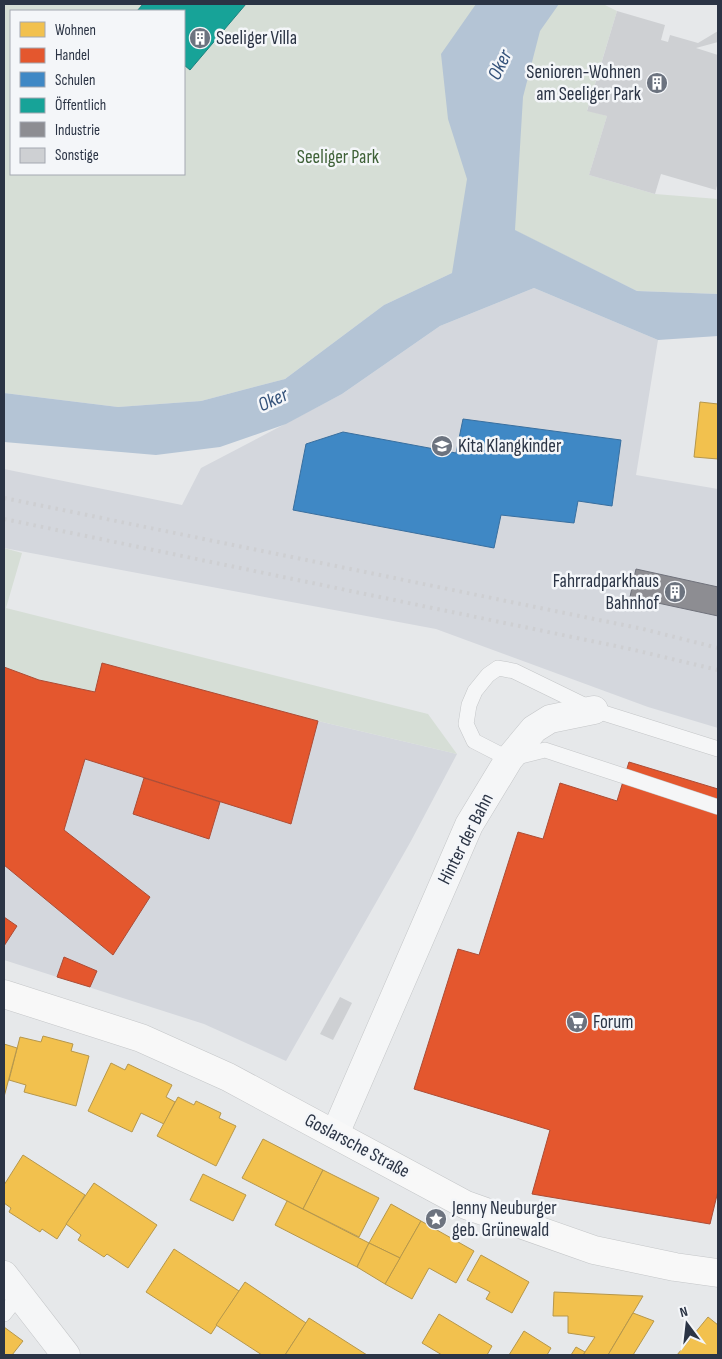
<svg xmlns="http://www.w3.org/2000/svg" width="722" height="1359" viewBox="0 0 722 1359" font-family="'Sofia Sans Condensed',sans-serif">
  <rect width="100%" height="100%" fill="#e6e8ea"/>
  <g fill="#d4d7dd">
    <path d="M 534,288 L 658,340 L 636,475 L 718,489 L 718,728 L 648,707 L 436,629 L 4,548 L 4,469 L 182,505 L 201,468 L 342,394 L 440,326 Z"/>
    <path d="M 102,663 L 318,721 L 457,754 L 411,841 L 286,1061 L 204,1024 L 4,960 L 4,667 L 39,680 L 95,692 Z"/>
  </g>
  <g fill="#d6ded6" fill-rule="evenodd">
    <path d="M 4,4 L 603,4 L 617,11 L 587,110 L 607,116 L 589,175 L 655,194 L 718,199 L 718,294 L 637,291 L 514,230 L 452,273 L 384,305 L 285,379 L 201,401 L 118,407 L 4,393 ZM 11,11 L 184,11 L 184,174 L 11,174 Z"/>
    <path d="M 4,548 L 22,553 L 6,608 L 428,714 L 457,754 L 318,721 L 102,663 L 95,692 L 39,680 L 4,667 Z"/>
  </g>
  <path fill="#b4c4d5" d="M 476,4 L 559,4 L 540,31 L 523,97 L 515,230 L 637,291 L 718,294 L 718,336 L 658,340 L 534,288 L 440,326 L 342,394 L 286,424 L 220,447 L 156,455 L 4,442 L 4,393 L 118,407 L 201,401 L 285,379 L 384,305 L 452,273 L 467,179 L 448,119 L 441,54 Z"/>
  <g fill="#f2c14e" stroke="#b6974b">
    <path d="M 700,402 L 718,404 L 718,459 L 694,457 Z"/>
    <path d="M 43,1036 L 73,1044 L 71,1051 L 89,1056 L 76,1106 L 24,1092 L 26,1085 L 9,1080 L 20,1037 L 41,1042 Z"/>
    <path d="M 4,1044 L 17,1048 L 4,1097 Z"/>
    <path d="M 111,1063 L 125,1070 L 128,1064 L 172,1085 L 166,1097 L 175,1102 L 164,1124 L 141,1113 L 132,1132 L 88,1111 Z"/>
    <path d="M 178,1097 L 194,1105 L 196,1101 L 221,1113 L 219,1118 L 236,1126 L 216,1166 L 157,1136 Z"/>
    <path d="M 263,1139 L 323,1170 L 303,1209 L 242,1178 Z"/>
    <path d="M 23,1155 L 85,1195 L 57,1239 L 42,1229 L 40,1232 L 9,1212 L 11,1208 L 4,1203 L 4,1185 Z"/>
    <path d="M 323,1170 L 379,1198 L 359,1237 L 303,1209 Z"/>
    <path d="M 203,1174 L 246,1195 L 233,1221 L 190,1200 Z"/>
    <path d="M 94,1183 L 157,1225 L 128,1268 L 107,1254 L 104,1257 L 78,1240 L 81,1235 L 66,1224 Z"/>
    <path d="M 287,1201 L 369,1243 L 357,1267 L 275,1225 Z"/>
    <path d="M 391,1204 L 421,1221 L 400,1258 L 369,1243 Z"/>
    <path d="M 421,1221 L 474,1251 L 456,1283 L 429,1268 L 412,1299 L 385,1284 Z"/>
    <path d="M 369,1243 L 400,1258 L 385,1284 L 357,1267 Z"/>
    <path d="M 174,1249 L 239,1291 L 211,1334 L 146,1292 Z"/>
    <path d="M 481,1255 L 529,1282 L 512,1313 L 486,1299 L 490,1292 L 467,1280 Z"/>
    <path d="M 245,1282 L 306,1323 L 285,1355 L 262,1355 L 216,1325 Z"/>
    <path d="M 554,1292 L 643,1296 L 608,1355 L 583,1355 L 595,1337 L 568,1333 L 568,1316 L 553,1316 Z"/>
    <path d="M 633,1313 L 654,1321 L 633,1355 L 608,1355 Z"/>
    <path d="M 439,1314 L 492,1346 L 487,1355 L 442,1355 L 422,1343 Z"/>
    <path d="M 708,1317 L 718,1325 L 718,1355 L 677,1355 Z"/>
    <path d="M 309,1318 L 367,1355 L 285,1355 Z"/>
    <path d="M 4,1327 L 23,1341 L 12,1355 L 4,1355 Z"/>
    <path d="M 524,1331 L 551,1348 L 547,1355 L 509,1355 Z"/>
    <path d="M 576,1347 L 585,1352 L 583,1355 L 571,1355 Z"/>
  </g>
  <g fill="#e4572e" stroke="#ac4c35">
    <path d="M 102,663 L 318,721 L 291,824 L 85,759 L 64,830 L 150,897 L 113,955 L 4,865 L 4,667 L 39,680 L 95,692 Z"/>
    <path d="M 629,762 L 718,789 L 718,1191 L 710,1224 L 532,1194 L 550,1130 L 414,1089 L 458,949 L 479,955 L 518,832 L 543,839 L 560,783 L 617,801 Z"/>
    <path d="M 144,778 L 220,802 L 209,839 L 133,814 Z"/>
    <path d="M 4,917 L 17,926 L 4,946 Z"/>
    <path d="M 64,957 L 97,971 L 90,987 L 57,977 Z"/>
  </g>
  <path fill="#3f88c5" stroke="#396f9f" d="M 463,419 L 621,440 L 612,506 L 578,501 L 574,523 L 501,515 L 494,548 L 293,510 L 306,444 L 343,432 L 456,453 Z"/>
  <path fill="#17a398" stroke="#1d827f" d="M 143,4 L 246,4 L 190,70 L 184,65 L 184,11 L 137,11 Z"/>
  <path fill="#8d8d92" stroke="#70727b" d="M 636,569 L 718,587 L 718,616 L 630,597 Z"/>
  <g fill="#ced0d3">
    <path d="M 617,11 L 665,25 L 661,40 L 668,42 L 670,35 L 698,43 L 718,31 L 718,42 L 696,48 L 718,55 L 718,181 L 716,190 L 661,174 L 655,194 L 589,175 L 607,116 L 587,111 Z"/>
    <path d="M 340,997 L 352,1003 L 333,1040 L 320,1034 Z"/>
  </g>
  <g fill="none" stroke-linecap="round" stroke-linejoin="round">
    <g stroke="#c4c6c8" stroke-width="16">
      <g id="service">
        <path d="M 718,749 L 594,710 L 514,671 L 498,668 L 488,675 L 475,691 L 469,705 L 466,724 L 474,741 L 509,759 L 545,750 L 718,807"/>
        <path d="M 4,1314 L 19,1295"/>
      </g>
    </g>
    <g stroke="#c4c6c8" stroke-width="29">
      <g id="minor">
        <path d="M 335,1134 L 469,825 L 509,759 L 534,729 L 550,719 L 594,710"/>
        <path d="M 4,1275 L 66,1355"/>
      </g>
    </g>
    <g stroke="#c4c6c8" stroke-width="29">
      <path id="secondary" d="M 4,994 L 141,1038 L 228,1077 L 466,1205 L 594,1250 L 675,1267 L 718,1273"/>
    </g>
    <use href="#service" stroke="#f5f6f7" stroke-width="15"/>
    <use href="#minor" stroke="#f5f6f7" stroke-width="28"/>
    <use href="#secondary" stroke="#f8f8f8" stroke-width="28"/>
    <g stroke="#cecfd2" stroke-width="4" stroke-dasharray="2.5 5" stroke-linecap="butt">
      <path d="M 4,498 L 643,629 L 718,648"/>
      <path d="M 4,519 L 630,649 L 718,670"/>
    </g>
  </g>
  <defs>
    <g id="building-disc" transform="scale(1.125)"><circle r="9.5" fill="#6c737f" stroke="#f4f6f9"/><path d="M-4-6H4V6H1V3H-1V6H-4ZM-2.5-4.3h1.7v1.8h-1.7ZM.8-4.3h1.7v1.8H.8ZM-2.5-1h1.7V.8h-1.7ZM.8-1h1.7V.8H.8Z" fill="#fff"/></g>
    <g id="school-disc" transform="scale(1.125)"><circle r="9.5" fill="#6c737f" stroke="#f4f6f9"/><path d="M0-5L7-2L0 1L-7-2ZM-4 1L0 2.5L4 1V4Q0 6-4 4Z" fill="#fff"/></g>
    <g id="supermarket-disc" transform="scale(1.125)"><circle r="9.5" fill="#6c737f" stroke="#f4f6f9"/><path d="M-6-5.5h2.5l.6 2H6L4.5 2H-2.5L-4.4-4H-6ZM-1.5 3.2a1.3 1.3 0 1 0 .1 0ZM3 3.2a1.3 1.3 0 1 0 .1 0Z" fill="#fff"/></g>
    <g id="sight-disc" transform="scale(1.125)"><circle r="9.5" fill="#6c737f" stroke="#f4f6f9"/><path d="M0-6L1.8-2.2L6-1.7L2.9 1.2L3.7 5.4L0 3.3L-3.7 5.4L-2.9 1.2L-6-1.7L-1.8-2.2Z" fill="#fff"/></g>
  </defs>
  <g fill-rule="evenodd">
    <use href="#building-disc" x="200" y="38"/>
    <use href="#building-disc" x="657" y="83"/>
    <use href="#school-disc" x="442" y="446"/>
    <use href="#building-disc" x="675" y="592"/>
    <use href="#supermarket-disc" x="577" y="1022"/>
    <use href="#sight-disc" x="436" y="1219"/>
  </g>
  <g text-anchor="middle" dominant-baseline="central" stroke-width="5" stroke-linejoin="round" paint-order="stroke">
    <g font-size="19" fill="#2b3445" stroke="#f4f6f9" text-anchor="start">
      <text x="216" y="38">Seeliger Villa</text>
      <text x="641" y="72" text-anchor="end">Senioren-Wohnen<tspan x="641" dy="22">am Seeliger Park</tspan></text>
      <text x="458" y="446">Kita Klangkinder</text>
      <text x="659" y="581" text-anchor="end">Fahrradparkhaus<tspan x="659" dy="22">Bahnhof</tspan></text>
      <text x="593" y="1022">Forum</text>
      <text x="452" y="1208">Jenny Neuburger<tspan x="452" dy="22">geb. Grünewald</tspan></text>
    </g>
    <g font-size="19" fill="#3f6138" stroke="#f4f6f9">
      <text x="338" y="157">Seeliger Park</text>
    </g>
    <g font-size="19" fill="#2b3445" stroke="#f4f6f9">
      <text transform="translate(466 839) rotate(-63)">Hinter der Bahn</text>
      <text transform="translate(357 1146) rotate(28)">Goslarsche Straße</text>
    </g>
    <g font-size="20" font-style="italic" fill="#34527a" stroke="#f4f6f9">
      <text transform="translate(500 65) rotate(-64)">Oker</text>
      <text transform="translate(273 400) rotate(-25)">Oker</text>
    </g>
  </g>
  <rect width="722" height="1359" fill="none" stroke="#2b3445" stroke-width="10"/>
  <rect x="10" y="10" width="175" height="165" fill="#f4f6f9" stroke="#a4a8b1"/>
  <rect x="20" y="22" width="25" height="15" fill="#f2c14e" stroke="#a4a8b1"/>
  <text x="55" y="35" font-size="15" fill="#2b3445">Wohnen</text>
  <rect x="20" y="48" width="25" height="15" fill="#e4572e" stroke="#a4a8b1"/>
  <text x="55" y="60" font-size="15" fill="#2b3445">Handel</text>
  <rect x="20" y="72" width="25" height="15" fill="#3f88c5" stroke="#a4a8b1"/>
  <text x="55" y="85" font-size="15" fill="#2b3445">Schulen</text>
  <rect x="20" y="98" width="25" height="15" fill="#17a398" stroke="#a4a8b1"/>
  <text x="55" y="110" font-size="15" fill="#2b3445">Öffentlich</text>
  <rect x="20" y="122" width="25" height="15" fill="#8d8d92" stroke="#a4a8b1"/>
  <text x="55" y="135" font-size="15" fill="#2b3445">Industrie</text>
  <rect x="20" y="148" width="25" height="15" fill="#ced0d3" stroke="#a4a8b1"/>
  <text x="55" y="160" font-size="15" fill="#2b3445">Sonstige</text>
  <g transform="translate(687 1324) rotate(345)" stroke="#f4f6f9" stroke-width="4" paint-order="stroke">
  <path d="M0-4L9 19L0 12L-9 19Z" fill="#2b3445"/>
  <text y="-8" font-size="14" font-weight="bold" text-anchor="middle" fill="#2b3445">N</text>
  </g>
</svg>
